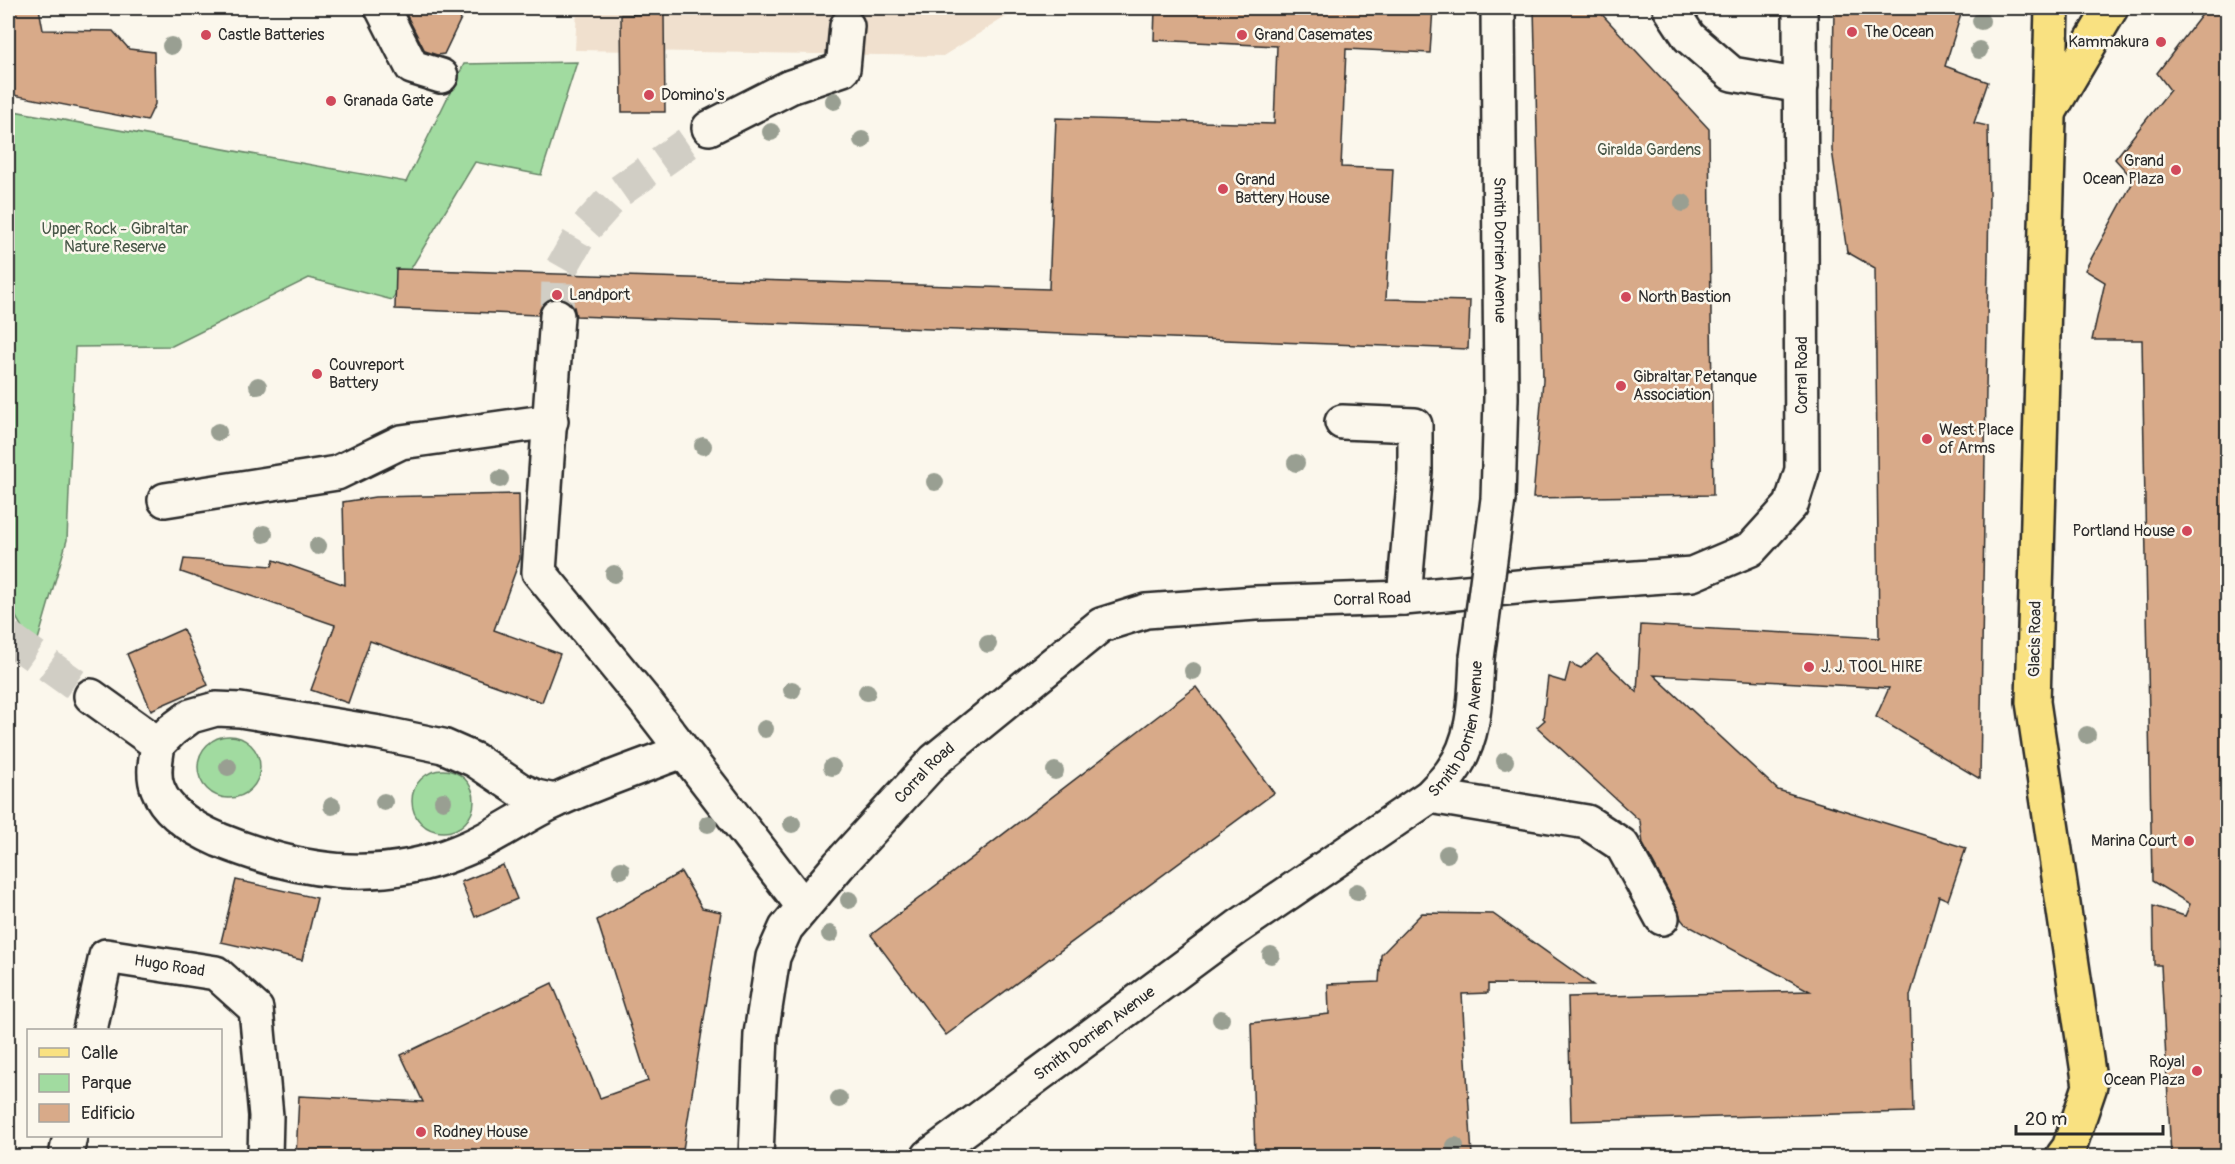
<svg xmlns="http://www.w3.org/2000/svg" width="2235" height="1164" viewBox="0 0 2235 1164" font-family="Pangolin,sans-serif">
  <rect width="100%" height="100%" fill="#fbf7ec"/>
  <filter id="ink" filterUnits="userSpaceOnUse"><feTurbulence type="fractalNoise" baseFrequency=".0167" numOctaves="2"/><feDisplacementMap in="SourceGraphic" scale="12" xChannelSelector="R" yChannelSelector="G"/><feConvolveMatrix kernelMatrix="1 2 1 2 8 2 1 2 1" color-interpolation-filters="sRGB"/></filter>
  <g filter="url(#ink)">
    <path fill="#f0e0ce" d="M 577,8 L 1020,8 L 943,56 L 575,50 Z"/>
    <g fill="#a1dba0" stroke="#668366" stroke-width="1.5">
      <path d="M 577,62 L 541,175 L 475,162 L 392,300 L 309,278 L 172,346 L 75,347 L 67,540 L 35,650 L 8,603 L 8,110 L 406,182 L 464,64 Z"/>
      <circle cx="229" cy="767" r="31"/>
      <circle cx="443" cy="801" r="31"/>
    </g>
    <g fill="#d8aa89" stroke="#2b2b2b" stroke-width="1.5">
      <path d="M 8,8 L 39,8 L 43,30 L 113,31 L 129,49 L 154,52 L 155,104 L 147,121 L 8,94 Z"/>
      <path d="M 403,8 L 466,8 L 444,54 L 437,55 L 425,51 Z"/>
      <path d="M 1155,8 L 1433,8 L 1430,53 L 1346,49 L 1341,167 L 1393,169 L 1386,299 L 1470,301 L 1468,349 L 576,316 L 574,307 L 568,301 L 558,297 L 548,299 L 542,305 L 538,315 L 395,309 L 396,269 L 1049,289 L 1056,118 L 1274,124 L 1277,46 L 1154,40 Z"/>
      <path d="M 1534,8 L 1596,8 L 1709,129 L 1713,495 L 1533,498 L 1543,380 Z"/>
      <path d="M 1834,8 L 1963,8 L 1945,66 L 1988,82 L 1974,123 L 1988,126 L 1989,194 L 1980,779 L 1876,717 L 1889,688 L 1654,675 L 1778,790 L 1966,848 L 1948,900 L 1939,896 L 1910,996 L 1913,1112 L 1571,1121 L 1568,997 L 1810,991 L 1685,924 L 1681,919 L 1678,909 L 1643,844 L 1640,821 L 1537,727 L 1545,720 L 1543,718 L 1548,677 L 1565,682 L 1570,663 L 1581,668 L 1597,654 L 1637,692 L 1641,625 L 1879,638 L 1875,268 L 1847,252 L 1832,150 Z"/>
      <path d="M 2207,8 L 2228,8 L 2228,1156 L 2171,1156 L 2161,965 L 2154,965 L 2153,906 L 2185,916 L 2190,904 L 2152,881 L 2142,340 L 2092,340 L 2105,282 L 2085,270 L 2134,180 L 2115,159 L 2170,90 L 2157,73 Z"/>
      <path d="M 664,14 L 665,112 L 622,112 L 621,15 Z"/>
      <path d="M 519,494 L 520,559 L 494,630 L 560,654 L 542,702 L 370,641 L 348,703 L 311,690 L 335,625 L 181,572 L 184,559 L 272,566 L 274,560 L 345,585 L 343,502 L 375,497 Z"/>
      <path d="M 183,629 L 208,685 L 151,710 L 127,654 Z"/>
      <path d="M 1196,687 L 1274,793 L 946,1035 L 871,935 Z"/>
      <path d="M 503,865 L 517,899 L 475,917 L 461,882 Z"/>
      <path d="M 681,872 L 702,908 L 721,912 L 682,1156 L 296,1156 L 299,1096 L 423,1102 L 401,1055 L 552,983 L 600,1098 L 648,1081 L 597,920 Z"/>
      <path d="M 236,880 L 317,898 L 302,960 L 221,942 Z"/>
      <path d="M 1422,913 L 1493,914 L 1593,985 L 1488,984 L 1488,993 L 1462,994 L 1472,1156 L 1255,1156 L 1251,1023 L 1329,1014 L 1328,984 L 1379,982 L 1381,955 Z"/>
    </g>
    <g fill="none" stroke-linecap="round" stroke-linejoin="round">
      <g stroke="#d1cec5" stroke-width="33" stroke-dasharray="33 16" stroke-linecap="butt">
        <path d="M 557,316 L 558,274 L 582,232 L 618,192 L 709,128"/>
        <path d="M 8,637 L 91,696"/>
      </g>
      <g stroke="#2b2b2b" stroke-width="38">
        <g id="minor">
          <path d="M 382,8 L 412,67 L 441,76"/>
          <path id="s1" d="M 1498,8 L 1501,398 L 1498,499"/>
          <path d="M 1670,8 L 1689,37 L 1732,74 L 1801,86"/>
          <path d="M 709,128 L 790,87 L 843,69 L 847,26"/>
          <path d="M 557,316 L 539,572 L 644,700 L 803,906"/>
          <path d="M 1342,422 L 1415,425 L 1415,471 L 1404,598"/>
          <path d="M 165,500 L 337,473 L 401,442 L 551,421"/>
          <path d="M 91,696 L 158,744 C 156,759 152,775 158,789 C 167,814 196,830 219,840 C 299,872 376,885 458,852 C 491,840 519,818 551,803 C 593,783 639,768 682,751"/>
          <path d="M 158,744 L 172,730 L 191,716 L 216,709 L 240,710 L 380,733 L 443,746 L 475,760 L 520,790 L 536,797 L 555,801"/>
          <path d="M 1430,796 L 1587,822 L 1622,845 L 1662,918"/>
          <path id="s2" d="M 90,1030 L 106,956 L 216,973 L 256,1009 L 266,1116 L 265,1156"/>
          <path d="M 66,1156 L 70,1136"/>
          <path id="s3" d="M 756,1156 L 761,1034 L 773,957 L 786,928 L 839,865 L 935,760 L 1101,625 L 1146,611 L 1256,603 L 1404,598 L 1538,585 L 1692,574 L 1751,549 L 1791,505 L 1802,470 L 1800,8"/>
          <path id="s4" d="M 929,1156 L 1238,927 L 1430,796 C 1437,788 1446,780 1452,771 C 1476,738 1475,697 1477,658"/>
        </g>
      </g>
      <g stroke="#2b2b2b" stroke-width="38">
        <g id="major">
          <path d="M 2052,8 L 2033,702 L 2090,1086 L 2069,1148 L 2063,1156"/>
          <path d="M 2050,111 L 2111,8"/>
        </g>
      </g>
      <use href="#minor" stroke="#fbf7ec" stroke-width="33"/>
      <use href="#major" stroke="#f9e181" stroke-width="33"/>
      <g stroke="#2b2b2b" stroke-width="38" stroke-linecap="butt">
        <path id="minor-bridge" d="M 1477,658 L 1498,499"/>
      </g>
      <use href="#minor-bridge" stroke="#fbf7ec" stroke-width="33"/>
    </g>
    <g fill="#999f92">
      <circle cx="1981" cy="21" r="9"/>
      <circle cx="171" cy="46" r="9"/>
      <circle cx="1979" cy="50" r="9"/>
      <circle cx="834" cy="101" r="9"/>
      <circle cx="771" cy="132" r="9"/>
      <circle cx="862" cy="140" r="9"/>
      <circle cx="1683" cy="203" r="9"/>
      <circle cx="258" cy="386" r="9"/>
      <circle cx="218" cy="432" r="9"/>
      <circle cx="703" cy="446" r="9"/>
      <circle cx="1296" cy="463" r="9"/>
      <circle cx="500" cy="479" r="9"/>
      <circle cx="935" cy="482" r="9"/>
      <circle cx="264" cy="534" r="9"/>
      <circle cx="318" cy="546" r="9"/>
      <circle cx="614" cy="574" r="9"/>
      <circle cx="988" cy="644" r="9"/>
      <circle cx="1193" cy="671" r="9"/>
      <circle cx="792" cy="690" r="9"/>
      <circle cx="867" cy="692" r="9"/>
      <circle cx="765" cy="729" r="9"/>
      <circle cx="2087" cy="735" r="9"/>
      <circle cx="1505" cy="761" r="9"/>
      <circle cx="228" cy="767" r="9"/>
      <circle cx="832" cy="767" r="9"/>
      <circle cx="1055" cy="771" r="9"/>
      <circle cx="443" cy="801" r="9"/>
      <circle cx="384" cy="802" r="9"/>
      <circle cx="332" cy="806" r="9"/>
      <circle cx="708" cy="824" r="9"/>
      <circle cx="792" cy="824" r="9"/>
      <circle cx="1447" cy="854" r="9"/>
      <circle cx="621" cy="870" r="9"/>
      <circle cx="1357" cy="892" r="9"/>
      <circle cx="849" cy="900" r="9"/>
      <circle cx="830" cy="934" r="9"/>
      <circle cx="1271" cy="955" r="9"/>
      <circle cx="1221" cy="1019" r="9"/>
      <circle cx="839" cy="1099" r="9"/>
      <circle cx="1455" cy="1146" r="9"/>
    </g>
  </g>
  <g fill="#d1495b" stroke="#fbf7ec" stroke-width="2">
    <circle cx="1852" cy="32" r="6"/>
    <circle cx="206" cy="35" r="6"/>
    <circle cx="1242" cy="35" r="6"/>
    <circle cx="2161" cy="42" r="6"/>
    <circle cx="649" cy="95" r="6"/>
    <circle cx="331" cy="101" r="6"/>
    <circle cx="2176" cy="170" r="6"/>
    <circle cx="1223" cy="189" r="6"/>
    <circle cx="557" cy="295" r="6"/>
    <circle cx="1626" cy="297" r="6"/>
    <circle cx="317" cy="374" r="6"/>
    <circle cx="1621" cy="386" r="6"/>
    <circle cx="1927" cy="439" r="6"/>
    <circle cx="2187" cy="531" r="6"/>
    <circle cx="1809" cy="667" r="6"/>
    <circle cx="2189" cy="841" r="6"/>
    <circle cx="2197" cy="1071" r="6"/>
    <circle cx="421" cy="1132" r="6"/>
  </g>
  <g text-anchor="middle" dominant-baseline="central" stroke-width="5" stroke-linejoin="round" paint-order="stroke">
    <g font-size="16" fill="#2b2b2b" stroke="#fbf7ec" text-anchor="start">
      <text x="1864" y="32">The Ocean</text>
      <text x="218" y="35">Castle Batteries</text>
      <text x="1254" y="35">Grand Casemates</text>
      <text x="2149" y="42" text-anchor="end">Kammakura</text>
      <text x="661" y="95">Domino's</text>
      <text x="343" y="101">Granada Gate</text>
      <text x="2164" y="161" text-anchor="end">Grand<tspan x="2164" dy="18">Ocean Plaza</tspan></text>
      <text x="1235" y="180">Grand<tspan x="1235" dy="18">Battery House</tspan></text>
      <text x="569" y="295">Landport</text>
      <text x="1638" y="297">North Bastion</text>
      <text x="329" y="365">Couvreport<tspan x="329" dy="18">Battery</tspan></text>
      <text x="1633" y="377">Gibraltar Petanque<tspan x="1633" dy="18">Association</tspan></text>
      <text x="1939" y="430">West Place<tspan x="1939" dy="18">of Arms</tspan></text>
      <text x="2175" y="531" text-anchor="end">Portland House</text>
      <text x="1821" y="667">J. J. TOOL HIRE</text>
      <text x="2177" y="841" text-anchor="end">Marina Court</text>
      <text x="2185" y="1062" text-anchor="end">Royal<tspan x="2185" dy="18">Ocean Plaza</tspan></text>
      <text x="433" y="1132">Rodney House</text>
    </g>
    <g font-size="16" fill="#485748" stroke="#fbf7ec">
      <text x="1649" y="150">Giralda Gardens</text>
      <text x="115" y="229">Upper Rock - Gibraltar<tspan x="115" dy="18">Nature Reserve</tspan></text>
    </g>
    <g font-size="16" fill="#2b2b2b" stroke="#fbf7ec">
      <text stroke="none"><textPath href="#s1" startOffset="242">Smith Dorrien Avenue</textPath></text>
      <text transform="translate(1802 375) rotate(-90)">Corral Road</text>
      <text stroke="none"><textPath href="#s3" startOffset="944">Corral Road</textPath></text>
      <text transform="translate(2035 639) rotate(-89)">Glacis Road</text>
      <text stroke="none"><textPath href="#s4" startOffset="692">Smith Dorrien Avenue</textPath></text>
      <text stroke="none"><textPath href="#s3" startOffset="440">Corral Road</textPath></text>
      <text stroke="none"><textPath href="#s2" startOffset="140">Hugo Road</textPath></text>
      <text stroke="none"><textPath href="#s4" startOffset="206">Smith Dorrien Avenue</textPath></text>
    </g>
  </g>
  <rect width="2235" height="1164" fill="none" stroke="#fbf7ec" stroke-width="30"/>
  <rect x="15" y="15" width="2205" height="1134" fill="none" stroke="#2b2b2b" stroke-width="2" filter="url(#ink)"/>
  <rect x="27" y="1029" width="195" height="108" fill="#fbf7ec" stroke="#a8a59f" stroke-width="1.5"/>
  <rect x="39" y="1048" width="30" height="9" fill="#f9e181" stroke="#a8a59f" stroke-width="1.5"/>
  <text x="81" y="1059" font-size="18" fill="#2b2b2b">Calle</text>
  <rect x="39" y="1074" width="30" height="18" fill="#a1dba0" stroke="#a8a59f" stroke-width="1.5"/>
  <text x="81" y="1089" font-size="18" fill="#2b2b2b">Parque</text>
  <rect x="39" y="1104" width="30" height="18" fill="#d8aa89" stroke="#a8a59f" stroke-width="1.5"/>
  <text x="81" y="1119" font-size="18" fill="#2b2b2b">Edificio</text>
  <path d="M2016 1125v9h147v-9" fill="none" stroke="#2b2b2b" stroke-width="3"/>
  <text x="2025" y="1125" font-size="18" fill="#2b2b2b" stroke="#fbf7ec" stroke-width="4.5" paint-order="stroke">20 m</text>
</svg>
